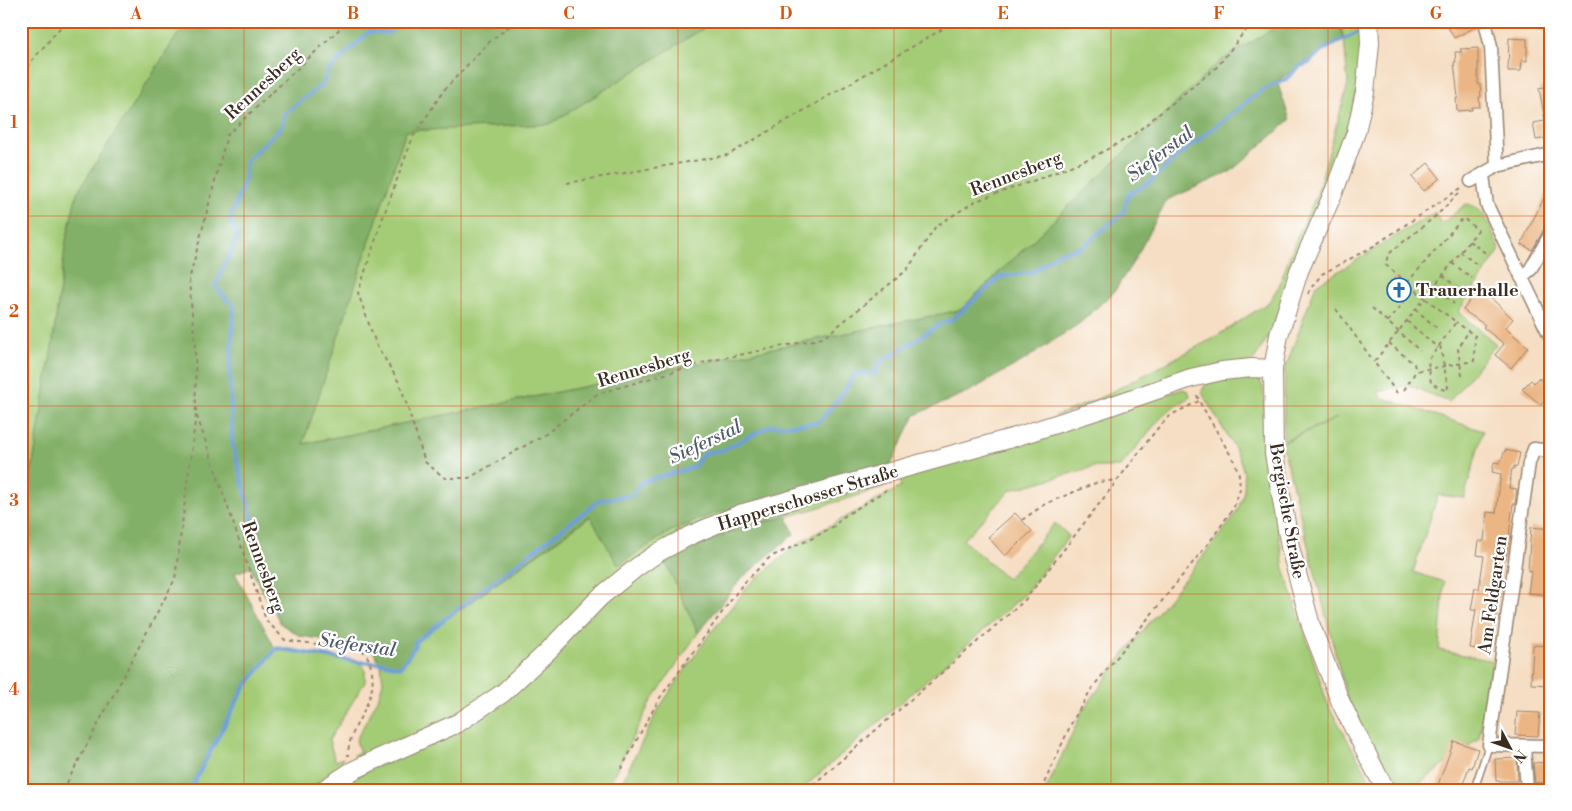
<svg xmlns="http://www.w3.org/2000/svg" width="1572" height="811" viewBox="0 0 1572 811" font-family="'Libre Bodoni',serif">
  <rect width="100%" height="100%" fill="#fff"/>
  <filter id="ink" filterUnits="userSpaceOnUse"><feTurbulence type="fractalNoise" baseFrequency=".02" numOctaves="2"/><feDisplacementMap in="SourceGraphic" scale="10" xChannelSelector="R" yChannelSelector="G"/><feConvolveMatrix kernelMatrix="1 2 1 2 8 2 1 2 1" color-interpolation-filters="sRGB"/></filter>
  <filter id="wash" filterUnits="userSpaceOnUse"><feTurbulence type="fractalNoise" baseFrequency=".0096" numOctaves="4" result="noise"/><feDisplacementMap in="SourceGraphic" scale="20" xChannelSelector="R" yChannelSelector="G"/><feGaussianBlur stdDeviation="1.12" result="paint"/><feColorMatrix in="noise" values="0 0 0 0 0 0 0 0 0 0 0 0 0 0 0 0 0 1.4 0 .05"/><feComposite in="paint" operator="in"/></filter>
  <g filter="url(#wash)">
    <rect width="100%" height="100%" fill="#f5dec3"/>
    <g fill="#a4cc77" stroke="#707b4a">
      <path d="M 21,21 L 195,21 L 178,34 L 77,193 L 66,241 L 53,341 L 33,465 L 21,501 Z"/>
      <path d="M 715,21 L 1286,21 L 1219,62 L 960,310 L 302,444 L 406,131 L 550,124 Z"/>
      <path d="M 1339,21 L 1362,21 L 1360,75 L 1348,133 L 1273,329 L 1253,361 L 1055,416 L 1098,399 L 1212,339 L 1268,303 L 1279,286 L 1294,244 L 1317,194 L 1348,84 L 1344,39 Z"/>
      <path d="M 1466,204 C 1486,205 1492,234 1500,250 L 1458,312 L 1496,344 L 1449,402 L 1409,385 L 1378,392 L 1383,398 L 1483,431 L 1464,498 L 1438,495 L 1413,572 L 1444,582 L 1439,650 L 1493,661 L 1479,738 L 1411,790 L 1395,790 L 1347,699 L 1282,443 L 1337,418 L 1283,441 L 1285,369 L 1316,285 L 1435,212 L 1441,224 Z"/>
      <path d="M 1250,376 L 1259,380 L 1263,387 L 1269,471 L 1284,569 L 1328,705 L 1376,790 L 1046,790 L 1083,710 L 1121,658 L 1231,521 C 1259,477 1238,455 1215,415 C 1211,408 1204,399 1202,391 C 1208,375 1235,378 1250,376 Z"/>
      <path d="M 1183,389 L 1188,391 L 1190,395 L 1189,398 L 1171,409 L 1158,421 L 1120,467 L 1094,467 L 1011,490 L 963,540 L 1007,579 L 1055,523 L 1069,536 L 1025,594 L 801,790 L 618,790 L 659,708 L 709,635 L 750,584 L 800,542 L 901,487 L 900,482 L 903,477 Z"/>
      <path d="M 886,481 L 887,483 L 882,488 L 787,517 L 761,522 L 666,563 L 698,633 L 650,703 L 606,790 L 334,790 L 348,780 L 461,728 L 646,567 L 721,529 Z"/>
      <path d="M 791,492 L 671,537 L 479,703 L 457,716 L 359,759 L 353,755 L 360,753 L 356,740 L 378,699 L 383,682 L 381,665 L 382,663 L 415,642 L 591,516 L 618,564 L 671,531 L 713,514 Z"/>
      <path d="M 276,650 L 358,660 L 365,669 L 365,682 L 329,740 L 335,761 L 343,758 L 339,771 L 314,790 L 190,790 L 244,688 L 273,651 Z"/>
    </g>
    <g fill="#83b068" stroke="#5f6d43">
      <path d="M 195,21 L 715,21 L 550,124 L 406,131 L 303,444 L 960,310 L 1219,62 L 1286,21 L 1339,21 L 1344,39 L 1317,54 L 1277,81 L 1290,120 L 1230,172 L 1167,200 L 1135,259 L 1114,292 L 1080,323 L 1026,359 L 970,391 L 915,415 L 891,464 L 713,514 L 671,531 L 618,565 L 590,516 L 415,642 L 415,646 L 401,667 L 382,663 L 381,665 L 370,646 L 300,636 L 281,624 L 250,568 L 235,573 L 276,650 L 244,688 L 190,790 L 21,790 L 21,501 L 33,465 L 53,341 L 66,241 L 77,193 L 178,34 Z"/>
      <path d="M 787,517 L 794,534 L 742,578 L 698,633 L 666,563 C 703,541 745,525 787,517 Z"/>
    </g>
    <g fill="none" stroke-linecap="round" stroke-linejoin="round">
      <g stroke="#6e9fd8" stroke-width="4">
        <path d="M 276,610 L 232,442 L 230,371 L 234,307 L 215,286 L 238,236 L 230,220 L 245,179 L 246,161 L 281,127 L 285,113 L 322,85 L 328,71 L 369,32 L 388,33 L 403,21"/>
        <path d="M 190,790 L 244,688 L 277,648 L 358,662 L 382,663 L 401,667 L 415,646 L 415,642 L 600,500 L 633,495 L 641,482 L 694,467 L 704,453 L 723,450 L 770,426 L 818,423 L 840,397 L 856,373 L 875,374 L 878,364 L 939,325 L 953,319 L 1000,277 L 1033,272 L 1058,253 L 1082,247 L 1123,213 L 1128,195 L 1151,181 L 1178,156 L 1262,90 L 1286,79 L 1300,66 L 1309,63 L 1312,59 L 1327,48 L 1357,33"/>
      </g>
    </g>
    <g id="blocks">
      <g fill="#ebb684">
        <path d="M 1454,21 L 1477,21 L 1478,26 L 1454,38 L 1447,25 Z"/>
        <path d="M 1509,38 L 1527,39 L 1527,61 L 1522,60 L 1521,71 L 1508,71 Z"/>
        <path d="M 1478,48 L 1478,84 L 1480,84 L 1481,97 L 1479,97 L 1480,107 L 1472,107 L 1472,110 L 1457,111 L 1456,98 L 1458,98 L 1454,62 L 1456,62 L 1455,52 L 1462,52 L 1460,49 Z"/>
        <path d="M 1551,86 L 1551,137 L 1536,140 L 1533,123 L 1545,121 L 1539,88 Z"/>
        <path d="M 1428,163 L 1440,178 L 1424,191 L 1412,177 Z"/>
        <path d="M 1551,184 L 1551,225 L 1544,229 L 1532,250 L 1521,244 Z"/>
        <path d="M 1395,277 L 1412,291 L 1403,303 L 1385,289 Z"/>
        <path d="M 1478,290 L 1492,299 L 1513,319 L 1505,328 L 1528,347 L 1511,368 L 1495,355 L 1504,344 L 1483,327 L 1485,325 L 1463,310 Z"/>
        <path d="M 1551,368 L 1551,394 L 1541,405 L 1522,389 L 1531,380 L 1534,383 L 1538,378 L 1541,380 Z"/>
        <path d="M 1505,450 L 1520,453 L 1517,467 L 1514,466 L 1514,469 L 1512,469 L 1509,488 L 1517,489 L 1515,504 L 1513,504 L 1506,559 L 1502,559 L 1498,591 L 1500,592 L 1491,650 L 1470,648 L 1476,610 L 1471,610 L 1475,588 L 1479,589 L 1484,556 L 1477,555 L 1479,541 L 1484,541 L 1487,512 L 1496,513 L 1501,474 L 1492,472 L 1494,462 L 1500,463 Z"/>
        <path d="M 1015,513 L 1032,531 L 1005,556 L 988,537 Z"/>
        <path d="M 1531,527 L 1551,529 L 1551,552 L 1547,552 L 1545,578 L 1551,579 L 1551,596 L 1528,593 L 1531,572 L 1528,571 Z"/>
        <path d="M 1533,645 L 1551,646 L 1551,685 L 1531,684 Z"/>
        <path d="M 1517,712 L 1540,713 L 1538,736 L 1515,735 Z"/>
        <path d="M 1454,741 L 1478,749 L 1472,768 L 1469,767 L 1461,790 L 1436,790 Z"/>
        <path d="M 1517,758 L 1518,781 L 1496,781 L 1495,759 Z"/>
        <path d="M 1550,762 L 1551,782 L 1535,783 L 1533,763 Z"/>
      </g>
    </g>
  </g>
  <g filter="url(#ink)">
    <use href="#blocks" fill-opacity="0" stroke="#988470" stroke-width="1"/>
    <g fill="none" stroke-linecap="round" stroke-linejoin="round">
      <g stroke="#988470" stroke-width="9">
        <path id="lane" d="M 1474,790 L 1489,745"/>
      </g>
      <g stroke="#988470" stroke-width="15">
        <g id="street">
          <path d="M 1485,21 L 1491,47 L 1497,166"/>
          <path d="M 1547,21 L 1551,24"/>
          <path d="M 1483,175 L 1487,205 L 1551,338"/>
          <path d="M 1471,181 L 1497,166 L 1551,154"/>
          <path d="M 1521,277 L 1530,270 L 1551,233"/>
          <path d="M 1551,451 L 1534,449 L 1529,463 L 1489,745 L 1551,746"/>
          <path d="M 1524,746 L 1527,790"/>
        </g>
      </g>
      <g stroke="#988470" stroke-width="20">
        <g id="secondary">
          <path d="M 1369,21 L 1370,44 L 1365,92 L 1356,132 L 1335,189 L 1299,271 L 1279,335 L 1273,369 L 1274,454 L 1290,547 L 1311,626 L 1341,703 L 1376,772 L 1386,790"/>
          <path d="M 323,790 L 352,771 L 375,760 L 458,723 L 503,693 L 548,651 L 600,597 L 637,567 L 659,552 L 691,535 L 740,514 L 1012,438 L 1099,410 L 1191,378 L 1222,371 L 1252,368 L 1273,369"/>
        </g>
      </g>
      <g stroke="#988470" stroke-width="2" stroke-dasharray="4 4" stroke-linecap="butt">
        <path d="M 516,21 L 488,43 L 444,90 L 413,137 L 383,217 L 358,293 L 376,344 L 400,384 L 425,462 L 445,478 L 469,478 L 547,433 L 597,394 L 709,361 L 823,338 L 907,270 L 936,226 L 976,201 L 1041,178 L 1095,156 L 1133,135 L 1218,66 L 1244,32 L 1259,21"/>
        <path d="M 21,73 L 66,21"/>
        <path d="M 567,183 L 728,155 L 956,21"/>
        <path d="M 1469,241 L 1487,254"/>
        <path d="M 1460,252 L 1479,266"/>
        <path d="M 1452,263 L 1472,278"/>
        <path d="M 1443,275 L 1462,293"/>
        <path d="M 1407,283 L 1463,218 L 1478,230 L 1425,298 L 1456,322 L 1428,361 L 1431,383 L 1446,391 L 1448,387 L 1440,345"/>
        <path d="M 1434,286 L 1454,304"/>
        <path d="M 1308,294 L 1311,288 L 1322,274 L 1372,247 L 1461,188"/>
        <path d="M 1372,308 L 1420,351"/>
        <path d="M 1336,309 L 1374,362"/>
        <path d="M 1415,309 L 1438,329"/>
        <path d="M 1407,321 L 1438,348"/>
        <path d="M 1387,322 L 1401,306"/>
        <path d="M 1389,343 L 1414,364 L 1416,371"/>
        <path d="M 1462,376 L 1458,349 L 1468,332"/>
        <path d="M 1404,390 L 1416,371 L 1474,361 L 1475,336 L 1456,322"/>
        <path d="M 1397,393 L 1374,362 L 1425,298 L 1386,265 L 1387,258 L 1391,252 L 1438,214 L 1462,190"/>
        <path d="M 197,416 L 266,620 L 285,640 L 362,650 C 368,656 369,659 371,667 C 380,703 348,723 348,756"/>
        <path d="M 1022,520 L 1045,504 L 1098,482 L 1118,480"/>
        <path d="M 621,769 L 659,699 L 742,585 L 770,557 L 813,538 L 836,525 L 840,519 L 886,490"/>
        <path d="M 63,790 L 175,579 L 196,414 L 195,346 L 189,280 L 227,135 L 348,21"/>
        <path d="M 807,790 L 1024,601 L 1157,429 L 1171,415 L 1199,401"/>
        <path d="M 1041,790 L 1072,722 L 1092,688 L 1211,540 L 1234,507 L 1240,489 L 1239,474 L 1234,461 L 1199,401 L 1196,392"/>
      </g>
      <use href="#lane" stroke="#fff" stroke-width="6"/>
      <use href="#street" stroke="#fff" stroke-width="12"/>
      <use href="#secondary" stroke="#fff" stroke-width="18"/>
    </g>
  </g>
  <path fill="none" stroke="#d7540e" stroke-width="1" stroke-opacity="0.55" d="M 244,21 L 244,790M 461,21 L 461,790M 678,21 L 678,790M 894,21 L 894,790M 1111,21 L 1111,790M 1328,21 L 1328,790M 21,216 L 1551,216M 21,406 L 1551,406M 21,594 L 1551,594"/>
  <defs>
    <g id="church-ring" transform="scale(1.25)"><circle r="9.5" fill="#fff" stroke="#1f6fb2" stroke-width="1.5"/><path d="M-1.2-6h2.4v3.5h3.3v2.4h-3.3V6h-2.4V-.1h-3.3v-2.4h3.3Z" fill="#1f6fb2"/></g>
  </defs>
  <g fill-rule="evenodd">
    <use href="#church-ring" x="1399" y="290"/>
  </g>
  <g text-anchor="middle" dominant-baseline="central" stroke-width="4.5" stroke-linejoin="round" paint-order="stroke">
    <g font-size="18" fill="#3b2a1e" stroke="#fff">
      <text transform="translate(263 84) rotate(-43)">Rennesberg</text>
      <text transform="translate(1016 174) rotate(-21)">Rennesberg</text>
      <text transform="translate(644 368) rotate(-17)">Rennesberg</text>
      <text transform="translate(808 498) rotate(-17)">Happerschosser Straße</text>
      <text transform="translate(1287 511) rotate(80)">Bergische Straße</text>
      <text transform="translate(263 567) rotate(70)">Rennesberg</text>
      <text transform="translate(1493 595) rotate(-82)">Am Feldgarten</text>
    </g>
    <g font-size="18" font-weight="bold" fill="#3b2a1e" stroke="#fff" text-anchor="start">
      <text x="1416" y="290">Trauerhalle</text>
    </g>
    <g font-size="19" font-style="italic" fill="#4f5968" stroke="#fff">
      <text transform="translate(1160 154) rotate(-37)">Sieferstal</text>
      <text transform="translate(705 442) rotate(-25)">Sieferstal</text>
      <text transform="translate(357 645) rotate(8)">Sieferstal</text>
    </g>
  </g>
  <rect width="1572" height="811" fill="none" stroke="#fff" stroke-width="55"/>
  <g transform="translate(1510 748) rotate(131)" stroke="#ffffff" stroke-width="4" paint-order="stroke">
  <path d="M0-4L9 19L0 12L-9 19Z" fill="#3b2a1e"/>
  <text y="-8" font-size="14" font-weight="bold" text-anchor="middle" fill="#3b2a1e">N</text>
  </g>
  <rect x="28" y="28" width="1516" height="756" fill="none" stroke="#d7540e" stroke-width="2"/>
  <g font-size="16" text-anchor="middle" font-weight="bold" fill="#d7540e">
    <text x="136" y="19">A</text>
    <text x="353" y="19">B</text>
    <text x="569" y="19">C</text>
    <text x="786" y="19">D</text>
    <text x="1003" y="19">E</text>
    <text x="1219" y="19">F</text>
    <text x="1436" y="19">G</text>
    <text x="14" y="128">1</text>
    <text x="14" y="317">2</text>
    <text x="14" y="506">3</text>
    <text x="14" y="695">4</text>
  </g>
</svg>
